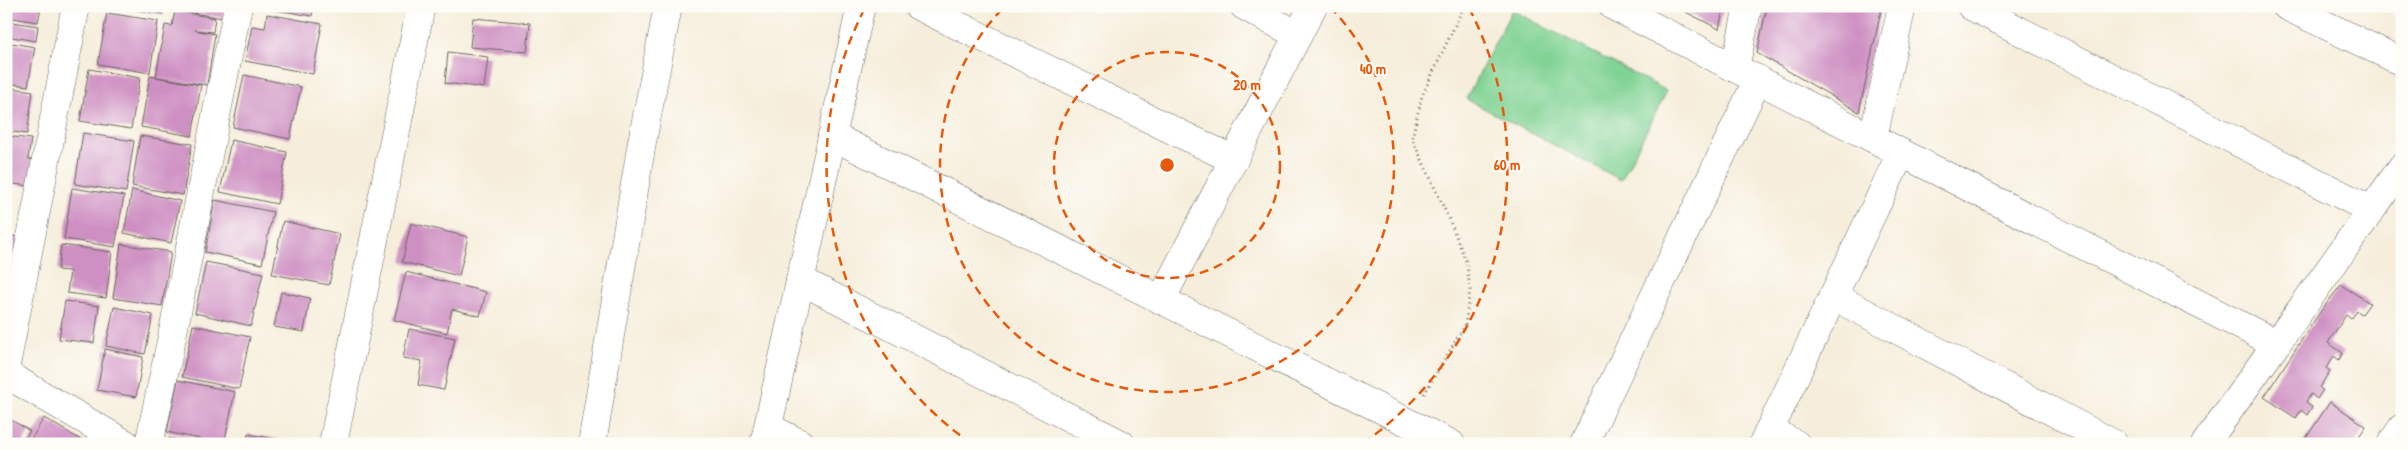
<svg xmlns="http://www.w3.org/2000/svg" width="2408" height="450" viewBox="0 0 2408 450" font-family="'Patrick Hand',sans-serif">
  <rect width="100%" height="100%" fill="#fdfcf7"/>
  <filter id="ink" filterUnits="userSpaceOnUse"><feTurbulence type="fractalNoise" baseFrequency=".02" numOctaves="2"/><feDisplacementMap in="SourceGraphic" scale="10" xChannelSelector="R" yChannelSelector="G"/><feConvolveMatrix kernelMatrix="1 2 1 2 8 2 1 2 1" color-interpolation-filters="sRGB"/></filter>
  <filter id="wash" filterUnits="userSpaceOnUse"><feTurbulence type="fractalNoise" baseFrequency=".0096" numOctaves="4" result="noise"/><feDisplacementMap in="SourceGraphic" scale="20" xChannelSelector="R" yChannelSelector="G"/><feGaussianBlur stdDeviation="1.12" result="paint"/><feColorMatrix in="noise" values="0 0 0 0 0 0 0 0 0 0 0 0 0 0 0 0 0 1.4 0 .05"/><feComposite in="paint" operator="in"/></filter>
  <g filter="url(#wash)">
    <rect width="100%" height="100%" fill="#f6eedb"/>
    <path fill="#81d394" stroke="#4e7858" d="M 1512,10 L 1667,91 L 1621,180 L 1466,99 Z"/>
    <g id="blocks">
      <g fill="#ce8fc2">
        <path d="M 6,6 L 41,7 L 38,22 L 6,17 Z"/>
        <path d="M 109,6 L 164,6 L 163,14 Z"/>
        <path d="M 182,6 L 224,6 L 223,18 L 181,11 Z"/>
        <path d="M 272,6 L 314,6 L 312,16 L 271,9 Z"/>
        <path d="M 1674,6 L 1724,6 L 1719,29 Z"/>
        <path d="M 1767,6 L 1882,6 L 1859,112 L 1757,53 Z"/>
        <path d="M 175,11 L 215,18 L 213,32 L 195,30 L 215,34 L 207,85 L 156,77 L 165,25 L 172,26 Z"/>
        <path d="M 107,13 L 158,21 L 150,73 L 98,64 Z"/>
        <path d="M 267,14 L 322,24 L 313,74 L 245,61 L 252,26 L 265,28 Z"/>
        <path d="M 473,18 L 530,23 L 527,52 L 470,47 Z"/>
        <path d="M 6,21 L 38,26 L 36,41 L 6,36 Z"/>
        <path d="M 6,42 L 35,47 L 28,86 L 6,83 Z"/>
        <path d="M 448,52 L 488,57 L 484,88 L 445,83 Z"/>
        <path d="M 89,69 L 140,78 L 131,129 L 80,121 Z"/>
        <path d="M 244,75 L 301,87 L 290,139 L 233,127 Z"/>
        <path d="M 150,76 L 201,85 L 192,136 L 141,127 Z"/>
        <path d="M 6,87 L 33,91 L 27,134 L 6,131 Z"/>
        <path d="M 83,133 L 134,141 L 126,192 L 75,184 Z"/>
        <path d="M 6,136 L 31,139 L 28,159 L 41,161 L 37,187 L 6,183 Z"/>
        <path d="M 140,136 L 192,144 L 183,195 L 132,186 Z"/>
        <path d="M 231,140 L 287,152 L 277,204 L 220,192 Z"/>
        <path d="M 72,188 L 124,196 L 115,247 L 64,239 Z"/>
        <path d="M 132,190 L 180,201 L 171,243 L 124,233 Z"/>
        <path d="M 215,200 L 273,212 L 262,264 L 205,252 Z"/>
        <path d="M 283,221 L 340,234 L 329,285 L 272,274 Z"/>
        <path d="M 411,223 L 468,237 L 459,276 L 402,262 Z"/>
        <path d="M 6,235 L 26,238 L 23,266 L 6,264 Z"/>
        <path d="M 121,244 L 171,252 L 162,306 L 113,298 Z"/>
        <path d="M 61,245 L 112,252 L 106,298 L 67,293 L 70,271 L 58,270 Z"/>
        <path d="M 206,262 L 263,273 L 251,326 L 195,313 Z"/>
        <path d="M 406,272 L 486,292 L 480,316 L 452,309 L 447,333 L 394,320 Z"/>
        <path d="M 2341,285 L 2370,303 L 2362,314 L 2357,311 L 2351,319 L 2346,315 L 2328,343 L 2343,353 L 2339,360 L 2334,356 L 2326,368 L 2330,371 L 2319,388 L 2323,390 L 2317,399 L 2311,394 L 2306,402 L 2312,407 L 2307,415 L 2301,410 L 2296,418 L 2264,397 L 2320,312 Z"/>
        <path d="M 281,292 L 310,298 L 304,332 L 274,327 Z"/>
        <path d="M 65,301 L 99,306 L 94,343 L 59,339 Z"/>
        <path d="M 114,307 L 153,315 L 145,354 L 106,346 Z"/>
        <path d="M 193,325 L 250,337 L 239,389 L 182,377 Z"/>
        <path d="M 409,329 L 455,338 L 444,390 L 418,385 L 422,361 L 403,358 Z"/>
        <path d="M 105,349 L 143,357 L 136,397 L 97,390 Z"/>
        <path d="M 178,380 L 235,392 L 224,444 L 167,432 Z"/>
        <path d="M 2330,402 L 2366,426 L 2354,444 L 2302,444 Z"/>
        <path d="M 6,417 L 30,431 L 22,444 L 6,444 Z"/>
        <path d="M 44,418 L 88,444 L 28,444 Z"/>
        <path d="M 248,434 L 299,443 L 299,444 L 247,444 Z"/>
        <path d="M 169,438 L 199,443 L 199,444 L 168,444 Z"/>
      </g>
    </g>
  </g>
  <g filter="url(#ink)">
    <use href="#blocks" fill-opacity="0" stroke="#68665f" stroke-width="1"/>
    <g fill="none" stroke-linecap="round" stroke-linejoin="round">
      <g stroke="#68665f" stroke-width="29">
        <g id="street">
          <path d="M 918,6 L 1234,160"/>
          <path d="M 1244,6 L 1298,35"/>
          <path d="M 1613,6 L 2275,343"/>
          <path d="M 1971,6 L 2371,210"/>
          <path d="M 2286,6 L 2402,62"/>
          <path d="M 1735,68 L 1748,6"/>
          <path d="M 832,136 L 1451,444"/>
          <path d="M 1873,138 L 1902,6"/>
          <path d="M 800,280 L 1121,444"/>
          <path d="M 1833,296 L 2114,444"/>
          <path d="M 1161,300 L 1313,6"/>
          <path d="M 6,365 L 76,6"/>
          <path d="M 6,374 L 126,444"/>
          <path d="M 768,427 L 801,444"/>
          <path d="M 1769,430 L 1796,444"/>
          <path d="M 149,444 L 172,337 L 238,6"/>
          <path d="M 333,444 L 421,6"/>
          <path d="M 592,444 L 642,142 L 668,6"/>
          <path d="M 764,444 L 861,6"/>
          <path d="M 1584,444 L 1758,79"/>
          <path d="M 1763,444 L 1901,153"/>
          <path d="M 2205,444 L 2402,167"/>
          <path d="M 2391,444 L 2402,428"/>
        </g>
      </g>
      <path stroke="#68665f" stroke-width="3" stroke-dasharray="1 4" stroke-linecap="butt" d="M 1424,394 L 1465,325 L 1470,290 L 1467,264 L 1449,219 L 1412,138 L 1422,96 L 1464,6"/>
      <use href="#street" stroke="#fff" stroke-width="28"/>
    </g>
  </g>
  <g fill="none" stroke="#e8590c" stroke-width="2.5" stroke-dasharray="9 6">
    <circle cx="1167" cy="165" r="113"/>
    <path d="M1330 7A227 227 0 1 1 1004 7"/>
    <path d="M972 444A340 340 0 0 1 865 8M1469 8A340 340 0 0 1 1362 444"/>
  </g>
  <circle cx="1167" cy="165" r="8" fill="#e8590c" stroke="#fdfcf7" stroke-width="2.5"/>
  <g font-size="15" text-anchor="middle" font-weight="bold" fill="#e8590c" stroke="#fdfcf7" stroke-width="4" stroke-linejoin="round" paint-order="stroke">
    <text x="1373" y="74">40 m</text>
    <text x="1247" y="90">20 m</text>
    <text x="1507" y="170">60 m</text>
  </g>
  <rect width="2408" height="450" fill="none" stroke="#fdfcf7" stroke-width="25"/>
</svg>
